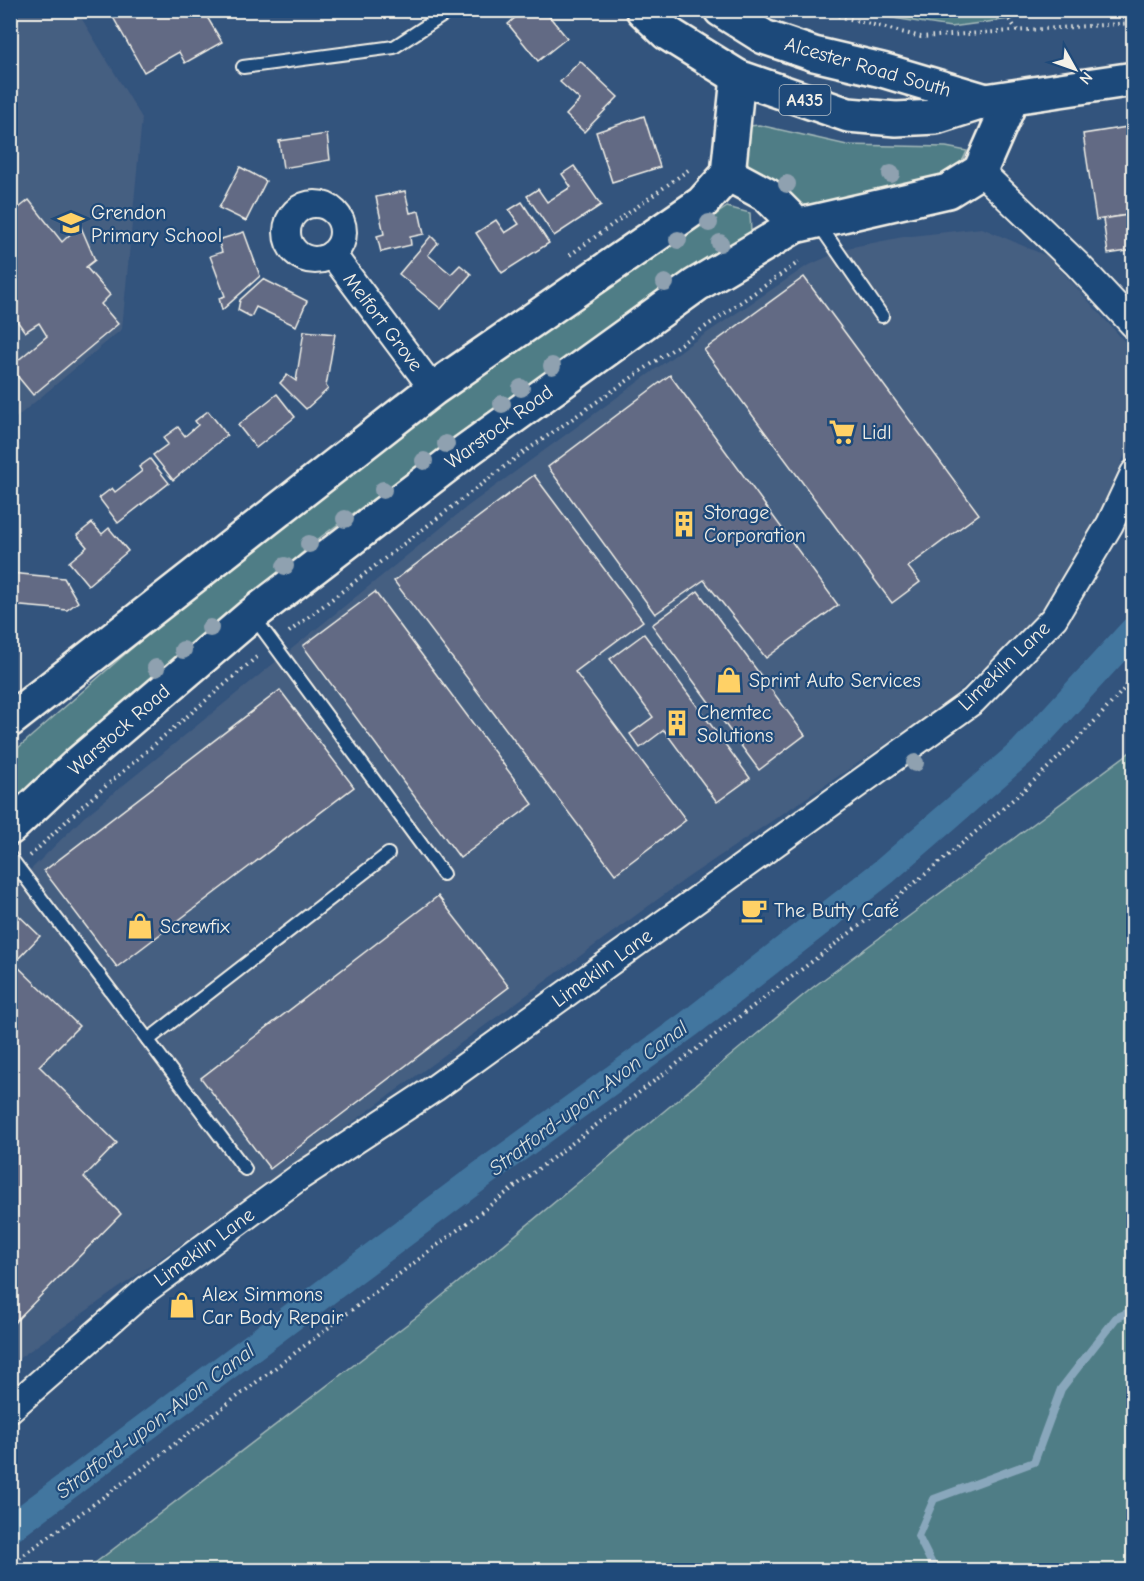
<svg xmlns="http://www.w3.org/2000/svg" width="1144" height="1581" viewBox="0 0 1144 1581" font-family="'Comic Neue',sans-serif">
  <rect width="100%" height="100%" fill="#33547d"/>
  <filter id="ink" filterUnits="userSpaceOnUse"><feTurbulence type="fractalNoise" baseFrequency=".0167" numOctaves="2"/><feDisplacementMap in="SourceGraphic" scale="12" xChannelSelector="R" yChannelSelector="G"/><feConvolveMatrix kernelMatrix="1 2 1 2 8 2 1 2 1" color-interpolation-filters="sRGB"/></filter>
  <g filter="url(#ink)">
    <g fill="#455e81">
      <path d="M 10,11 L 77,11 L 142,118 L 122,329 L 11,422 Z"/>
      <path d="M 982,228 L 1049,257 L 1126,343 L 1133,401 L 1134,434 L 1099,514 L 1040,615 L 943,706 L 687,878 L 320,1146 L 11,1364 L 11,889 L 84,817 L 468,506 L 686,347 L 807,266 L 847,248 L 903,237 Z"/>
    </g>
    <g fill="#507d86" stroke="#a2b7b7" stroke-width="1.5">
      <path d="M 848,11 L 1068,11 L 951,27 Z"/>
      <path d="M 759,125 L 847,145 L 946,147 L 967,151 L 961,164 L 944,175 L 812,211 C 800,205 759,181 752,171 C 743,159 744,139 750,126 Z"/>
      <path d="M 727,207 L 750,213 L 751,232 L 533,383 L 322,536 L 76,746 L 11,804 L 10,755 L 213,577 L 468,383 Z"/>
      <path d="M 1133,750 L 1133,1570 L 86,1570 L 419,1315 L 812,988 Z"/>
    </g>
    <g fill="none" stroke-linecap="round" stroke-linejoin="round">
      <path stroke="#89a7bc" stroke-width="8" d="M 935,1570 L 918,1536 L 934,1499 L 1034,1462 L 1061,1389 L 1116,1318 L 1134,1310"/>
      <path stroke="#42769f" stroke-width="28" d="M 10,1529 L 488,1170 L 689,1024 L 885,871 L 1022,752 L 1134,630"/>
    </g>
    <g fill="#626a84" stroke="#f4f1e8" stroke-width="1.5">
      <path d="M 109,10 L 219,10 L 207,17 L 222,42 L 185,63 L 179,52 L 144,72 Z"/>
      <path d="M 524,10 L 544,10 L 567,38 L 538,61 L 508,24 Z"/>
      <path d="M 580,61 L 618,97 L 584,132 L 566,115 L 580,100 L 560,82 Z"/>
      <path d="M 644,116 L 660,167 L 612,182 L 596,132 Z"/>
      <path d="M 1134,126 L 1134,214 L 1096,220 L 1083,134 Z"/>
      <path d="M 327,134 L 330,160 L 283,168 L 279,141 Z"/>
      <path d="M 574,166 L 601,205 L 554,236 L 527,196 L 538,189 L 547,202 L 571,187 L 562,174 Z"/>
      <path d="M 240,167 L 266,181 L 246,221 L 219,208 Z"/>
      <path d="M 405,191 L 410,213 L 419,211 L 424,234 L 410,237 L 411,245 L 381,252 L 377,236 L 384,234 L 376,197 Z"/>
      <path d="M 29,200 L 62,242 L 80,225 L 95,260 L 86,267 L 110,295 L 101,304 L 118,324 L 33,395 L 10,367 L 47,336 L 39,323 L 25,332 L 10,311 L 10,292 L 15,289 L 10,282 L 10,215 Z"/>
      <path d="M 522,202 L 549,243 L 502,273 L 476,233 L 496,220 L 505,233 L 519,224 L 509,210 Z"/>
      <path d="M 1134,214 L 1134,250 L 1108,254 L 1103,219 Z"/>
      <path d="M 244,232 L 260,276 L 222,310 L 219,298 L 225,296 L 210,256 L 222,252 L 218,240 Z"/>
      <path d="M 431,236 L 438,243 L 428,255 L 451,274 L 460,265 L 471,274 L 441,309 L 399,274 Z"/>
      <path d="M 804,277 L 979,514 L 908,567 L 920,582 L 892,603 L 704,350 Z"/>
      <path d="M 263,279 L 307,301 L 296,326 L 256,307 L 251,317 L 238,310 L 240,300 Z"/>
      <path d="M 304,331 L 335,334 L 326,386 L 328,389 L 306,409 L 280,383 L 287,375 L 296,381 Z"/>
      <path d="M 670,375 L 838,605 L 766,658 L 704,580 L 655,614 L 548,467 Z"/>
      <path d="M 277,394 L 295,417 L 256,448 L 238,425 Z"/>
      <path d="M 208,411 L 227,435 L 173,480 L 153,455 L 168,444 L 163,438 L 178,427 L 185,436 L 198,425 L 195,421 Z"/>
      <path d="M 150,459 L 169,483 L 118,523 L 99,498 L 112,488 L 115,492 L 142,471 L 139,467 Z"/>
      <path d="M 534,475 L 643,621 L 575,672 L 686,820 L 615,874 L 394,581 Z"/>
      <path d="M 92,523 L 102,534 L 109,528 L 128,551 L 88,585 L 69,562 L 87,547 L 77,535 Z"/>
      <path d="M 10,573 L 64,578 L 78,602 L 67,610 L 10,605 Z"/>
      <path d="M 698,591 L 805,735 L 759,770 L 652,625 Z"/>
      <path d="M 375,592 L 533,804 L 460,858 L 303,646 Z"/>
      <path d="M 644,634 L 750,778 L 717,802 L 664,730 L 640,748 L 630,734 L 653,717 L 610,659 Z"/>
      <path d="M 280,690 L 354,787 L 117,967 L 44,871 Z"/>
      <path d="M 438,896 L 509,987 L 270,1169 L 201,1078 Z"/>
      <path d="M 10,907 L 40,936 L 14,963 L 79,1026 L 39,1066 L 117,1143 L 84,1177 L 121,1214 L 10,1327 Z"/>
    </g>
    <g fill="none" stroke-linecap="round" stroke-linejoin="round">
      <g stroke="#f4f1e8" stroke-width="16">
        <g id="lane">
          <path d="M 243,67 L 394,47 L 451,10"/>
          <path d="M 818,223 L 882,316"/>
          <path d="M 253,616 L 443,874"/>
          <path d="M 10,857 L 245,1169"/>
          <path d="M 148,1040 L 388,854"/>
        </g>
      </g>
      <g stroke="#f4f1e8" stroke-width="30">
        <g id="street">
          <path d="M 980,171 L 1077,264 L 1134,325"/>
          <circle cx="315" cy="232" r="28"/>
          <path d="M 332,254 L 433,389"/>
          <path d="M 10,1409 L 147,1289 L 298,1178 L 435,1088 L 973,701 L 1054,618 L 1110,524 L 1134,473"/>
        </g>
      </g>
      <g stroke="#f4f1e8" stroke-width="38">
        <g id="secondary">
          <path d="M 728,174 L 767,195 L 789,217 L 795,226"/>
          <path d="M 10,720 L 433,389 L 702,203 L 728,174 L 738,77"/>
          <path d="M 10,828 L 79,763 L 252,615 L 463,453 L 696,285 L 795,226 L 948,191 L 980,171 L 1012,98"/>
        </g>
      </g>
      <g stroke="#f4f1e8" stroke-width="38">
        <g id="highway">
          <path d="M 643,10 L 667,33 L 738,77 L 848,115 L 896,119 L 936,117 L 986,101 L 1134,79"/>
          <path d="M 721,10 L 764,37 L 814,54 L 882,70 L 986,101"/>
        </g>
      </g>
      <g stroke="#f4f1e8" stroke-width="4" stroke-dasharray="1.5 4.5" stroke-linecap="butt">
        <path d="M 815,10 L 921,37 L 1134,23"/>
        <path d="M 1002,10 L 1017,30"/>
        <path d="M 570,255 L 691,168"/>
        <path d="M 289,632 L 517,457 L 799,262"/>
        <path d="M 30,856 L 80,808 L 259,655"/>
        <path d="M 10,1565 L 143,1468 L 900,895 C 982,827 1066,759 1134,677"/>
      </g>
      <use href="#lane" stroke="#1f4a7a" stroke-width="12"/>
      <use href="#street" stroke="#1f4a7a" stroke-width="26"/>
      <use href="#secondary" stroke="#1f4a7a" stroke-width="33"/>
      <use href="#highway" stroke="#1f4a7a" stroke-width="33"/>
    </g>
    <g fill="#8fa1b0">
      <circle cx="891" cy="174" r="9"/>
      <circle cx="787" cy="184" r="9"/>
      <circle cx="709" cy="223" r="9"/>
      <circle cx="678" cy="240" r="9"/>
      <circle cx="720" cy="243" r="9"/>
      <circle cx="665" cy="283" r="9"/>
      <circle cx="552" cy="366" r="9"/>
      <circle cx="521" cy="388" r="9"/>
      <circle cx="502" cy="404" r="9"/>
      <circle cx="446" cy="444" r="9"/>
      <circle cx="424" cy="461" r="9"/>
      <circle cx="383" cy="490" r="9"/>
      <circle cx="345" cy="519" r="9"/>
      <circle cx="309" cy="544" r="9"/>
      <circle cx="285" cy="566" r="9"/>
      <circle cx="210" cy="628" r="9"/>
      <circle cx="183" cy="650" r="9"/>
      <circle cx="156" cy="668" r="9"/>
      <circle cx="915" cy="763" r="9"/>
    </g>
  </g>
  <defs>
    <g id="school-bare" transform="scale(2.07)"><path d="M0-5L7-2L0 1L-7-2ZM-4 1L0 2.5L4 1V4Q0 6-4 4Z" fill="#ffd166" stroke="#1f4a7a" stroke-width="2.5" paint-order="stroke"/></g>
    <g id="supermarket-bare" transform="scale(2.07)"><path d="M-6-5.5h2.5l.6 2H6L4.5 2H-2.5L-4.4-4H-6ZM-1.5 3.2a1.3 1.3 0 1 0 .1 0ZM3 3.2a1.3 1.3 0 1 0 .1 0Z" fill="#ffd166" stroke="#1f4a7a" stroke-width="2.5" paint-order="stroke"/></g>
    <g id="building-bare" transform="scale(2.07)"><path d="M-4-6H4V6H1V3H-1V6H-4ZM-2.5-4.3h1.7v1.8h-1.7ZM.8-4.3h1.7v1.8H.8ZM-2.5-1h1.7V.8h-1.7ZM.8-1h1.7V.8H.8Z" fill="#ffd166" stroke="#1f4a7a" stroke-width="2.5" paint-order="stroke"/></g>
    <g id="shop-bare" transform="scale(2.07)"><path d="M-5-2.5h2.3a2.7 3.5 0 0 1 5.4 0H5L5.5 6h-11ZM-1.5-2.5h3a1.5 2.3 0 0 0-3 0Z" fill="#ffd166" stroke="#1f4a7a" stroke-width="2.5" paint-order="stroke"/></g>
    <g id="cafe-bare" transform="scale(2.07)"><path d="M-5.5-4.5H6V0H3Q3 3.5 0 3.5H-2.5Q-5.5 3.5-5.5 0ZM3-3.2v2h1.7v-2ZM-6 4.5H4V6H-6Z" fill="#ffd166" stroke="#1f4a7a" stroke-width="2.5" paint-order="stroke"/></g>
  </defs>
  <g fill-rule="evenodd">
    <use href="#school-bare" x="71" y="223"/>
    <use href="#supermarket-bare" x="842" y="432"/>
    <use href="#building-bare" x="684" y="524"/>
    <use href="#shop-bare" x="729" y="680"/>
    <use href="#building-bare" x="677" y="723"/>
    <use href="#cafe-bare" x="754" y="910"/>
    <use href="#shop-bare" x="140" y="926"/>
    <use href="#shop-bare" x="182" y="1305"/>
  </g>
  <g text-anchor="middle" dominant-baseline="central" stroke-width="4.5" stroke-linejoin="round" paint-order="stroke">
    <rect fill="#1f4a7a" stroke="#b4bfc7" stroke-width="1.5" x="779.5" y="85" width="51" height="30" rx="4.5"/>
    <g font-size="18" font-weight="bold" fill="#f4f1e8">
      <text x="805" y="100">A435</text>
    </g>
    <g font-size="20" fill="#f4f1e8" stroke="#1f4a7a">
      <text transform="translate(868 67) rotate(16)">Alcester Road South</text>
      <text transform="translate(383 322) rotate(53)">Melfort Grove</text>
      <text transform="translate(499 427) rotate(-36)">Warstock Road</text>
      <text transform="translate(1004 666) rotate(-44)">Limekiln Lane</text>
      <text transform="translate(119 730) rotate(-41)">Warstock Road</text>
      <text transform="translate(602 968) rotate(-36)">Limekiln Lane</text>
      <text transform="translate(204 1247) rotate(-36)">Limekiln Lane</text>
    </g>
    <g font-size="20" fill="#f4f1e8" stroke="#1f4a7a" text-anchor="start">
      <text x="91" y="212">Grendon<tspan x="91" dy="23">Primary School</tspan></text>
      <text x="862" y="432">Lidl</text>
      <text x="704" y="512">Storage<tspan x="704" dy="23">Corporation</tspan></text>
      <text x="749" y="680">Sprint Auto Services</text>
      <text x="697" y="712">Chemtec<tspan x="697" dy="23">Solutions</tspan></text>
      <text x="774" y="910">The Butty Café</text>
      <text x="160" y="926">Screwfix</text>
      <text x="202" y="1294">Alex Simmons<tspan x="202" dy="23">Car Body Repair</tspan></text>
    </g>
    <g font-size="21" font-style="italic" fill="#d9dfdd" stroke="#1f4a7a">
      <text transform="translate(588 1098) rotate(-37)">Stratford-upon-Avon Canal</text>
      <text transform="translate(155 1421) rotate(-37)">Stratford-upon-Avon Canal</text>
    </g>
  </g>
  <rect width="1144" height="1581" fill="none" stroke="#1f4a7a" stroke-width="36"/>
  <rect x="18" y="18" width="1108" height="1545" fill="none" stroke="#f4f1e8" stroke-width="2" filter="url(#ink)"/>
  <g transform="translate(1075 69) rotate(130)" stroke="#1f4a7a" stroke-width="4.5" paint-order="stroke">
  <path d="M0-4.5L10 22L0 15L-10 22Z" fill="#f4f1e8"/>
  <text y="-9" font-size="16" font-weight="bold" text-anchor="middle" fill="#f4f1e8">N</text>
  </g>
</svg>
